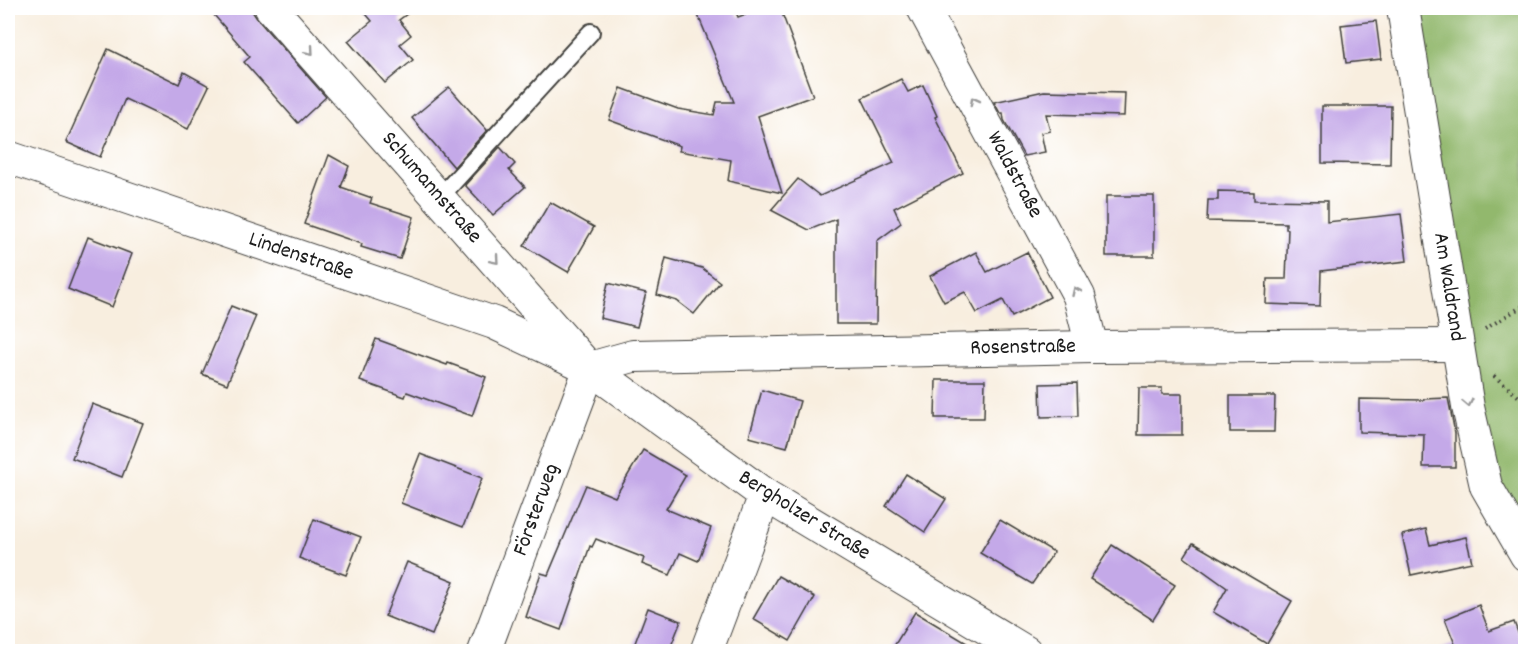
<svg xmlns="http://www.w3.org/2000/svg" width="1533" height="659" viewBox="0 0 1533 659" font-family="Dekko,sans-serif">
  <rect width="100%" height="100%" fill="#fff"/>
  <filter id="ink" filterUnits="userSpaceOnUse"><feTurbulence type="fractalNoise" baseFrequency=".0167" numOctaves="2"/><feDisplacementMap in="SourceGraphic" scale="12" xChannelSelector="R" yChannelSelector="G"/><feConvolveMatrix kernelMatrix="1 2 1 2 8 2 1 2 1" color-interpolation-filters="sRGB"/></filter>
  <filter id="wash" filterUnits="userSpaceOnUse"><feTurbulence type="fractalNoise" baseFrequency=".008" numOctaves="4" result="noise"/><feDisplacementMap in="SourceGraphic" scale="24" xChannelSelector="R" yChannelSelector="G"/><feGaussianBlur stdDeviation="1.35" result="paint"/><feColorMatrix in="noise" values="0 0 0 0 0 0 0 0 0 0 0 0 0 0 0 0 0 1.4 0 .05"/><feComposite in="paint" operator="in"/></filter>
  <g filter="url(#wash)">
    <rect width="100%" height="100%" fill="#f8eedf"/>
    <path fill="#92b86d" stroke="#576a44" stroke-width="1.5" d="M 1403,8 L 1525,8 L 1525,555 L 1486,486 Z"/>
    <g id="blocks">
      <g fill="#c4a9e8">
        <path d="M 208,8 L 250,8 L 258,20 L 326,97 L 298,123 L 244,62 L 250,57 Z"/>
        <path d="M 361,8 L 415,8 L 399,20 L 411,35 L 400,44 L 413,60 L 385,83 L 348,41 L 372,21 Z"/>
        <path d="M 695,8 L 734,8 L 738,17 L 762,8 L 780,8 L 813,96 L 758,116 L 782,193 L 728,181 L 731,160 L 679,151 L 680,146 L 609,120 L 621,88 L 678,109 L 714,115 L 717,102 L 734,102 Z"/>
        <path d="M 1376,21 L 1381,59 L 1346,63 L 1341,25 Z"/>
        <path d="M 108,49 L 179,84 L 184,72 L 209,86 L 188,129 L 125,99 L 100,157 L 66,142 Z"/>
        <path d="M 901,79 L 908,92 L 923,85 L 937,116 L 935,117 L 963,173 L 894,208 L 901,223 L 877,241 L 876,324 L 836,324 L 836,219 L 809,230 L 771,210 L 798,179 L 820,196 L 894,163 L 862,98 Z"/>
        <path d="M 449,87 L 487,130 L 454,167 L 412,118 Z"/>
        <path d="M 1044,91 L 1125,93 L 1124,116 L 1046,114 L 1050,131 L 1041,133 L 1045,152 L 1024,156 L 1004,120 L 1003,113 L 1000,113 L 994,102 Z"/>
        <path d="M 1322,106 L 1391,106 L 1390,164 L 1322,163 Z"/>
        <path d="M 500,147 L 515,164 L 509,170 L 525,187 L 493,215 L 465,185 Z"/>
        <path d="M 329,155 L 349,166 L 341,187 L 372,198 L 370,203 L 414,217 L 400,259 L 361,247 L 362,244 L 304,224 Z"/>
        <path d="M 1218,191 L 1254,192 L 1254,200 L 1327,201 L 1327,222 L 1401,214 L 1407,261 L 1321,271 L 1320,306 L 1266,304 L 1267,279 L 1286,279 L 1288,229 L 1286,229 L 1286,223 L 1207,221 L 1208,200 L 1218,200 Z"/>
        <rect x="1106" y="196" width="48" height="60"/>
        <path d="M 550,202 L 594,227 L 568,272 L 524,246 Z"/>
        <path d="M 88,237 L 132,254 L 112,307 L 68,289 Z"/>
        <path d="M 976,252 L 987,272 L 1027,252 L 1050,297 L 1012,317 L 1003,300 L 977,313 L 965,292 L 944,302 L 930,276 Z"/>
        <path d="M 666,258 L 702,268 L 720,282 L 694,314 L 677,301 L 657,295 Z"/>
        <path d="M 608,283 L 646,293 L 637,327 L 600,318 Z"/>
        <path d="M 231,306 L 256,316 L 227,384 L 202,374 Z"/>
        <path d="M 376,339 L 447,365 L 448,363 L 486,377 L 472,416 L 407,392 L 405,397 L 360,381 Z"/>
        <path d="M 936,380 L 985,380 L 984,418 L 935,418 Z"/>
        <path d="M 1077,383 L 1078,416 L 1041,417 L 1040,384 Z"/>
        <path d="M 1139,388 L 1162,388 L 1162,394 L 1182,394 L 1182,435 L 1138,435 Z"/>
        <path d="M 762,390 L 800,401 L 787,447 L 749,437 Z"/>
        <path d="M 1230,396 L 1275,396 L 1274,432 L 1230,432 Z"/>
        <path d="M 1448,398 L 1455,433 L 1455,467 L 1423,467 L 1424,434 L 1359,432 L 1359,399 L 1424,400 L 1424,399 Z"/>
        <path d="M 92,404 L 143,423 L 122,477 L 72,458 Z"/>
        <path d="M 643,450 L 686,475 L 666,509 L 711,528 L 698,561 L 680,553 L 670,575 L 642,564 L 644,558 L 596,539 L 592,547 L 590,546 L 561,630 L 526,617 L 541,573 L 548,575 L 586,485 L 615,497 Z"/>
        <path d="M 420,454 L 482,478 L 463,527 L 401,503 Z"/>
        <path d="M 906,474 L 946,499 L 925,532 L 886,506 Z"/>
        <path d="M 314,519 L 361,537 L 346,575 L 299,558 Z"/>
        <path d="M 1000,520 L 1054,552 L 1032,584 L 980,553 Z"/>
        <path d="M 1426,529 L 1430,545 L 1466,537 L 1472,562 L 1411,575 L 1402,535 Z"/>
        <path d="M 1193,543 L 1292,601 L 1267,644 L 1213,612 L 1227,588 L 1184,557 Z"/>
        <path d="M 1112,545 L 1175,585 L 1153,620 L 1090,579 Z"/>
        <path d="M 407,562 L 454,581 L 432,635 L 385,616 Z"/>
        <path d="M 778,576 L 815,597 L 790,641 L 753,619 Z"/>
        <path d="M 1479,605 L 1489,631 L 1514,622 L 1525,651 L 1441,651 L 1440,649 L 1455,644 L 1445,619 Z"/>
        <path d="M 648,608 L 681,621 L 669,651 L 632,651 Z"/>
        <path d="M 915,612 L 980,651 L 891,651 Z"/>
      </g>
    </g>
  </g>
  <g filter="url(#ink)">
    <use href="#blocks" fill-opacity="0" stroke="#3d3c39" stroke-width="1.5"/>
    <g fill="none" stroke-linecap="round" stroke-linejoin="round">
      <g stroke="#3d3c39" stroke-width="20">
        <path id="lane" d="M 439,198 L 591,32"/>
      </g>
      <g stroke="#3d3c39" stroke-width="34">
        <g id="street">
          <path d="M 271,8 L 581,359"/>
          <path d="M 923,8 L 1079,296 L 1092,347"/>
          <path d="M 1403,8 L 1468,407 L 1486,486 L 1526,555"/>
          <path d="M 8,157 L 494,323 L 590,368 L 765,495 L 1026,652"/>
          <path d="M 590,368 L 633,356 L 1092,347 L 1457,345"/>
          <path d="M 484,652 L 590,368"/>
          <path d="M 706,652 L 765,495"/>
        </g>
      </g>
      <g stroke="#3d3c39" stroke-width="4" stroke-dasharray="1.5 4.5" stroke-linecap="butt">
        <path d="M 1485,329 L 1526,304"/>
        <path d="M 1494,376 L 1526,403"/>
      </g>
      <use href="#lane" stroke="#fff" stroke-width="16"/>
      <use href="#street" stroke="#fff" stroke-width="32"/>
    </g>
    <defs><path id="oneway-chevron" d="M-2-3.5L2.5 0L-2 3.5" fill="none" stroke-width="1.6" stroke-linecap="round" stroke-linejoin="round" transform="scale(1.5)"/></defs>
    <g stroke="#999">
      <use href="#oneway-chevron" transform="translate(310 51) rotate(49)"/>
      <use href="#oneway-chevron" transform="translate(974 101) rotate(-118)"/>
      <use href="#oneway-chevron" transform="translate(495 260) rotate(49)"/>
      <use href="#oneway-chevron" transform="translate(1076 291) rotate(-115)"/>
      <use href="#oneway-chevron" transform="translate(1468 403) rotate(79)"/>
    </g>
  </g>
  <g text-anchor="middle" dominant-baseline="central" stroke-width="6" stroke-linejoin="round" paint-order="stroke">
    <g font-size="22" fill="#1c1c1c" stroke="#fff">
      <text transform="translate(1014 175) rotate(62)">Waldstraße</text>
      <text transform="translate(431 188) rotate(49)">Schumannstraße</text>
      <text transform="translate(301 257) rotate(19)">Lindenstraße</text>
      <text transform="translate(1448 287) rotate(81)">Am Waldrand</text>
      <text transform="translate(1023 348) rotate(-1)">Rosenstraße</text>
      <text transform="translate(537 510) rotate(-70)">Försterweg</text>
      <text transform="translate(804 516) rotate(32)">Bergholzer Straße</text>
    </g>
  </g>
  <rect width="1533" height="659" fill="none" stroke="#fff" stroke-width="30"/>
</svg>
